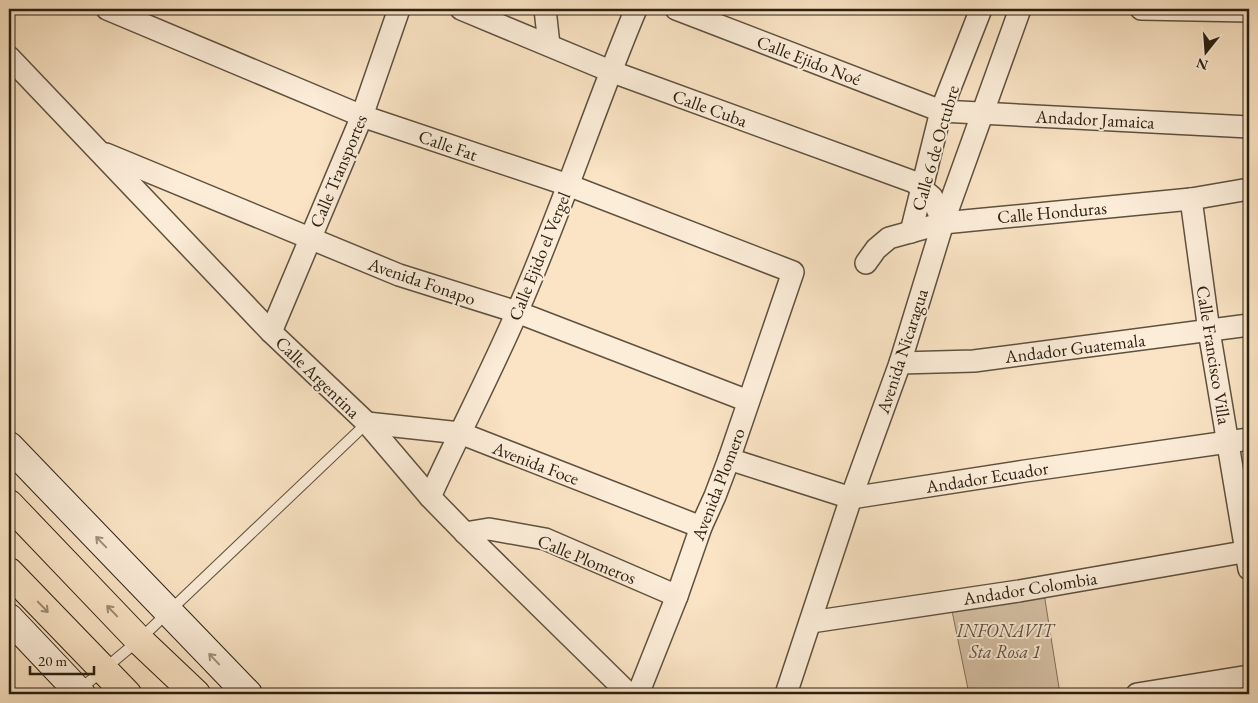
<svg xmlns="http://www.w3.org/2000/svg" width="1258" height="703" viewBox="0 0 1258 703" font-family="'EB Garamond',serif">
  <rect width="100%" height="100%" fill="#fae4c5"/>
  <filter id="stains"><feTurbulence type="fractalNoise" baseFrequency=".004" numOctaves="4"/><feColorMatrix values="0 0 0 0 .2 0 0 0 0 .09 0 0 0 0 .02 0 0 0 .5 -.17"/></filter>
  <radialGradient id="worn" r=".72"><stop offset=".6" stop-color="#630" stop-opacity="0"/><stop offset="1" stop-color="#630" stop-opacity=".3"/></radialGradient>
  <path fill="#d7c3a7" stroke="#81725c" d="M 1043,587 L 1060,694 L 969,694 L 950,601 Z"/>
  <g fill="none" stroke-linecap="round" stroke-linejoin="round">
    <g stroke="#5f513f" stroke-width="12">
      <path id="lane" d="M 78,691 L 139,640 L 367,423"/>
    </g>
    <g stroke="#5f513f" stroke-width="24">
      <g id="street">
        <path d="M 107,9 L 362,116 L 568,185 L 793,272 L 729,459 L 715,496 L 701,527 L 677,596 L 638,694"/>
        <path d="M 461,9 L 610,71 L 914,182 L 932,197 L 943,223"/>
        <path d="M 545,9 L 549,45"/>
        <path d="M 676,9 L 941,111 L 1249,127"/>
        <path d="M 1141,9 L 1249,11"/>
        <path d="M 9,57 L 271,332 L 367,423 L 430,497 L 465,533 L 629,694"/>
        <path d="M 106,154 L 399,275 L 517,312 L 748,401"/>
        <path d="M 1191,199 L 1209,331 L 1249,569"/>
        <path d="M 911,232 L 941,111 L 981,9"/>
        <path d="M 866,263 L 876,249 L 889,238 L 943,223 L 1191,199 L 1249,189"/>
        <path d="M 271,332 L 362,116 L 399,9"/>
        <path d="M 900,363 L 974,361 L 1249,325"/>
        <path d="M 367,423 L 460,433 L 701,527"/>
        <path d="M 729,459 L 851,498 L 1025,471 L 1249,439"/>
        <path d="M 430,497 C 458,435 490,375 517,312 C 561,213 594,109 636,9"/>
        <path d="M 465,533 L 489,529 L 545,539 L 677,596"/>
        <path d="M 811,622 L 1019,591 L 1249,551"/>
        <path d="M 786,694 L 851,498 L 900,363 L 943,223 L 1020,9"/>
        <path d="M 1137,694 L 1249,676"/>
      </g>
    </g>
    <g stroke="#2b2012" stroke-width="30">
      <g id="secondary">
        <path d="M 9,446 L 248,694"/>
        <path d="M 9,618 L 81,694"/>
      </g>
    </g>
    <g stroke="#2b2012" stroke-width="30">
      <g id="primary">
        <path d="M 9,504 L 139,640 L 196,694"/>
        <path d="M 9,572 L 127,694"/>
      </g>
    </g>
    <use href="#lane" stroke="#fcedd9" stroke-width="10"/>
    <use href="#street" stroke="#fcedd9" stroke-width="21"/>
    <use href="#secondary" stroke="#fcedd9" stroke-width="28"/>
    <use href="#primary" stroke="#fae4c5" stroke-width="28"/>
  </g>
  <defs><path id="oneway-shaft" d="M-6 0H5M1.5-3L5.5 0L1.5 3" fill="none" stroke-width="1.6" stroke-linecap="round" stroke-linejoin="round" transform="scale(1.25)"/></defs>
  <g stroke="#9e917f">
    <use href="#oneway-shaft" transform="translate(101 542) rotate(-134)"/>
    <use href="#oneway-shaft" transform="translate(214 659) rotate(-134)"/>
  </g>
  <g stroke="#9d8c74">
    <use href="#oneway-shaft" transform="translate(43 607) rotate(46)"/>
    <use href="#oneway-shaft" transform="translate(112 611) rotate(-134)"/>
  </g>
  <g text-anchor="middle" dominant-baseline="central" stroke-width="4" stroke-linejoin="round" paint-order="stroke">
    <g font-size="18" fill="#2b2012" stroke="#fcedd9">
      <text transform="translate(809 60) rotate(21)">Calle Ejido Noé</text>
      <text transform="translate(710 108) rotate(20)">Calle Cuba</text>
      <text transform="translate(1095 119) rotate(3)">Andador Jamaica</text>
      <text transform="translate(448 145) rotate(19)">Calle Fat</text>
      <text transform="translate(935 148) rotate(-74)">Calle 6 de Octubre</text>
      <text transform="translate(338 171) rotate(-67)">Calle Transportes</text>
      <text transform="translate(1052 212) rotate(-5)">Calle Honduras</text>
      <text transform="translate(539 256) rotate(-68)">Calle Ejido el Vergel</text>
      <text transform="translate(422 281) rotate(19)">Avenida Fonapo</text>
      <text transform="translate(1075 348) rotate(-7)">Andador Guatemala</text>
      <text transform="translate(902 351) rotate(-72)">Avenida Nicaragua</text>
      <text transform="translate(1214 355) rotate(81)">Calle Francisco Villa</text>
      <text transform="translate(318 377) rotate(44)">Calle Argentina</text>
      <text transform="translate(536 463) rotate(21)">Avenida Foce</text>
      <text transform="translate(987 477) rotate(-9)">Andador Ecuador</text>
      <text transform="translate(718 484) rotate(-69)">Avenida Plomero</text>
      <text transform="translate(587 559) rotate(22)">Calle Plomeros</text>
      <text transform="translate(1030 588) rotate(-9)">Andador Colombia</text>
    </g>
    <g font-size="18" font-style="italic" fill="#5f513f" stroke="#fcedd9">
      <text x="1005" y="630">INFONAVIT<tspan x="1005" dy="21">Sta Rosa 1</tspan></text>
    </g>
  </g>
  <rect width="1258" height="703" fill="none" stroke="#fae4c5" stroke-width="30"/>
  <rect x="10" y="10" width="1238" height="683" fill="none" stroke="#2b2012" stroke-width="2.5"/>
  <rect x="15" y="15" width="1228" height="673" fill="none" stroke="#2b2012"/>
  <g transform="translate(1206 52) rotate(197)" stroke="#fcedd9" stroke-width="4" paint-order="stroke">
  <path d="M0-4L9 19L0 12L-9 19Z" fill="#2b2012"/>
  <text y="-8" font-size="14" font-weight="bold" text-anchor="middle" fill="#2b2012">N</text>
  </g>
  <path d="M30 666v8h64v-8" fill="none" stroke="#2b2012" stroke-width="2.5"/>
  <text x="38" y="666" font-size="15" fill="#2b2012" stroke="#fcedd9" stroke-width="4" paint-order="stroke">20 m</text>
  <rect width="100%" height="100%" filter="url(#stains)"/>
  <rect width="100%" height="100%" fill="url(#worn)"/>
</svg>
